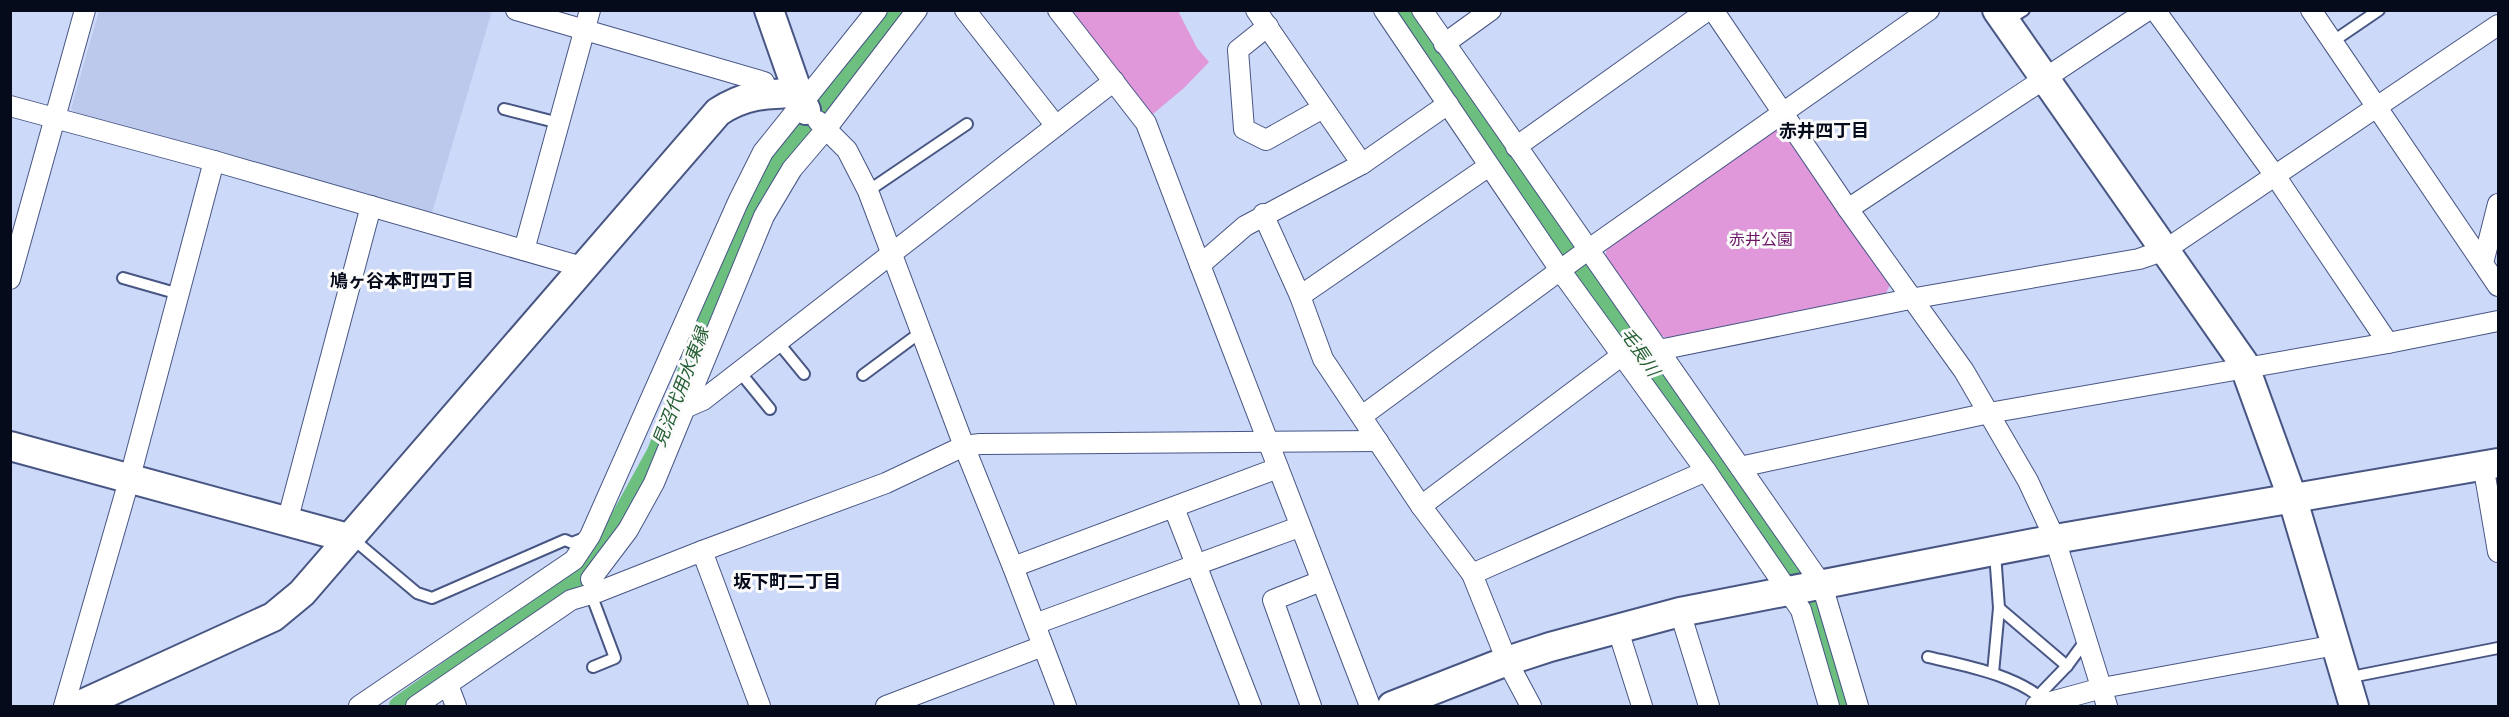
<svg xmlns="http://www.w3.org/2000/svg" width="2509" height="717" viewBox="0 0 2509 717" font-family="Arial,'Noto Sans JP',sans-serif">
  <rect width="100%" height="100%" fill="#cdd9f9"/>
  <path fill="#bcc9ec" d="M 99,11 L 492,11 L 431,216 L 76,113 L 71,109 Z"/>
  <g fill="#e098da">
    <path d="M 1066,11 L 1178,11 L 1197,48 L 1209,62 L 1184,88 L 1148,118 Z"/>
    <path d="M 1774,130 L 1785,132 L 1891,283 L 1884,297 L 1670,340 L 1657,333 L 1605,259 L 1607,246 Z"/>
  </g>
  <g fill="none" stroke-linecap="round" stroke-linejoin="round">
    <path stroke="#6cbf7f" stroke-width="20" d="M 399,706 L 568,586 L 613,532 L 657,452 L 730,260 L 766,187 L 787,151 L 900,10"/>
    <path stroke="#6cbf7f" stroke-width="33" d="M 1407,10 L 1575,260 L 1815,608 L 1845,706"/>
    <g stroke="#485684" stroke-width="14">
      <g id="lane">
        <path d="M 2005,22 L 2024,10"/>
        <path d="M 2332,42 L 2379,10"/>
        <path d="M 504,109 L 559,123"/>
        <path d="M 868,191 L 967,124"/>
        <path d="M 123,278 L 179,294"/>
        <path d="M 777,341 L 804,374"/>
        <path d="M 739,371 L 770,409"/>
        <path d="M 863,375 L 921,332"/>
        <path d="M 351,540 L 359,544 L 417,593 L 432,598 L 565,540 L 572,543 L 587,537"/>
        <path d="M 591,594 L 615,658 L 593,667"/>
        <path d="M 1999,608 L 2067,666"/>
        <path d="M 1928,657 C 1966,666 2018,675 2047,703"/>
        <path d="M 1993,673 L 1999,608 L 1995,553"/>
        <path d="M 2346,678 L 2498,648"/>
        <path d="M 2039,695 L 2067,666 L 2086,640"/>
      </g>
    </g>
    <g stroke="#485684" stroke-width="22">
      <g id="street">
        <path d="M 516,10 L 764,82 L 768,94"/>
        <path d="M 965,10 L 1056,126"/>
        <path d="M 1058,10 L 1146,123 L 1200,265"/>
        <path d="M 1256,10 L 1362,164"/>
        <path d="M 1384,10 L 1560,270 L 1706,471 L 1801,610 L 1829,706"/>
        <path d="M 1422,10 L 1822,585 L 1858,706"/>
        <path d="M 1713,10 L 1848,209 L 1964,371 L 2028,481 L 2055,539 L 2107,706"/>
        <path d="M 2155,10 L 2276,177 L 2388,343"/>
        <path d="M 2311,10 L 2498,286"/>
        <path d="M 1268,26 L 1238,50 L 1244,129 L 1266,140 L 1323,108"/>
        <path d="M 1444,44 L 1491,10"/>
        <path d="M 10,106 L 214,161 L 582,267"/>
        <path d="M 818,121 L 847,150 L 868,191 L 964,446 L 1013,567 L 1066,706"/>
        <path d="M 1516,147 L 1708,10"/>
        <path d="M 1848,209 L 2148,10"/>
        <path d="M 1263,214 L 1300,296 L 1323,359 L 1421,506 L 1472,574 L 1507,661 L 1531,706"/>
        <path d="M 524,250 L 590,10"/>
        <path d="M 2483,263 L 2498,204"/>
        <path d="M 10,279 L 85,10"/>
        <path d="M 1300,296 L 1489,166"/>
        <path d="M 1659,350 L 1910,299 L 2139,259 L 2165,250 L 2498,25"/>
        <path d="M 687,407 L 703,400 L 1114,81"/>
        <path d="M 1362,416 L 1589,249 L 1929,10"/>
        <path d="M 2483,464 L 2498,552"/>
        <path d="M 1740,467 L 1989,413 L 2388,343 L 2498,321"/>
        <path d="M 1421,506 L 1621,356"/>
        <path d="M 1174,508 L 1251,706"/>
        <path d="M 287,522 L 371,206"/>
        <path d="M 702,551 L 760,706"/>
        <path d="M 1013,567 L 1278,468"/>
        <path d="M 1472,574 L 1706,471"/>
        <path d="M 591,579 L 628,530 L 654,483 L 764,216 L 792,169 L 826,129 L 917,10"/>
        <path d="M 1680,612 L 1709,706"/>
        <path d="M 1035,624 L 1299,527"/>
        <path d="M 1617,627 L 1642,706"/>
        <path d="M 448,685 L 456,706"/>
        <path d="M 64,706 L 130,477 L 214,161"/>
        <path d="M 359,706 L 574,560 L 590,536 L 738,202 L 763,152 L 877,10"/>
        <path d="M 416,706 L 571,600 L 598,592 L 702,551 L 886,483 L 964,446 L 980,444 L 1378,441"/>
        <path d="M 886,706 L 1043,646"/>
        <path d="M 1311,706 L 1273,600 L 1321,581"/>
        <path d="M 1370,706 L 1200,265 L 1245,226 L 1362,164 L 1448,104"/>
        <path d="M 2036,706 L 2102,688 L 2336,645"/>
      </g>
    </g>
    <g stroke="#485684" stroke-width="32">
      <g id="secondary">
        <path d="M 769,10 L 798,93"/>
        <path d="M 1997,10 L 2243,362 L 2292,497 L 2354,706"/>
        <path d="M 10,446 L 348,538"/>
        <path d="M 78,706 L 273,617 L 302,593 L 718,112 C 745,94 766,94 798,93 L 806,110"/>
        <path d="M 1392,706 L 1507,661 L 1550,647 L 1680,612 L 2055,539 L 2498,463"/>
      </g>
    </g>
    <use href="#lane" stroke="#fff" stroke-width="10"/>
    <use href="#street" stroke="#fff" stroke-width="20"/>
    <use href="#secondary" stroke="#fff" stroke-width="28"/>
  </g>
  <g text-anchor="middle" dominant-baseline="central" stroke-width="6" stroke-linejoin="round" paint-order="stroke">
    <g font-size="16" fill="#6c1568" stroke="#fbfbfb">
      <text x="1761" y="239">赤井公園</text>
    </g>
    <g font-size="18" font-weight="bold" fill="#060b1c" stroke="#fbfbfb">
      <text x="1824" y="131">赤井四丁目</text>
      <text x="402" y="281">鳩ヶ谷本町四丁目</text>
      <text x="787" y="582">坂下町二丁目</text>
    </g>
    <g font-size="18" font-style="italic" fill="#245e33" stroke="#fbfbfb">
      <text transform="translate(1640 352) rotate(56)">毛長川</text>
      <text transform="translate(681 387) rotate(-69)">見沼代用水東縁</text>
    </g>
  </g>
  <rect width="2509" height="717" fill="none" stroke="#060b1c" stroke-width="24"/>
</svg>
